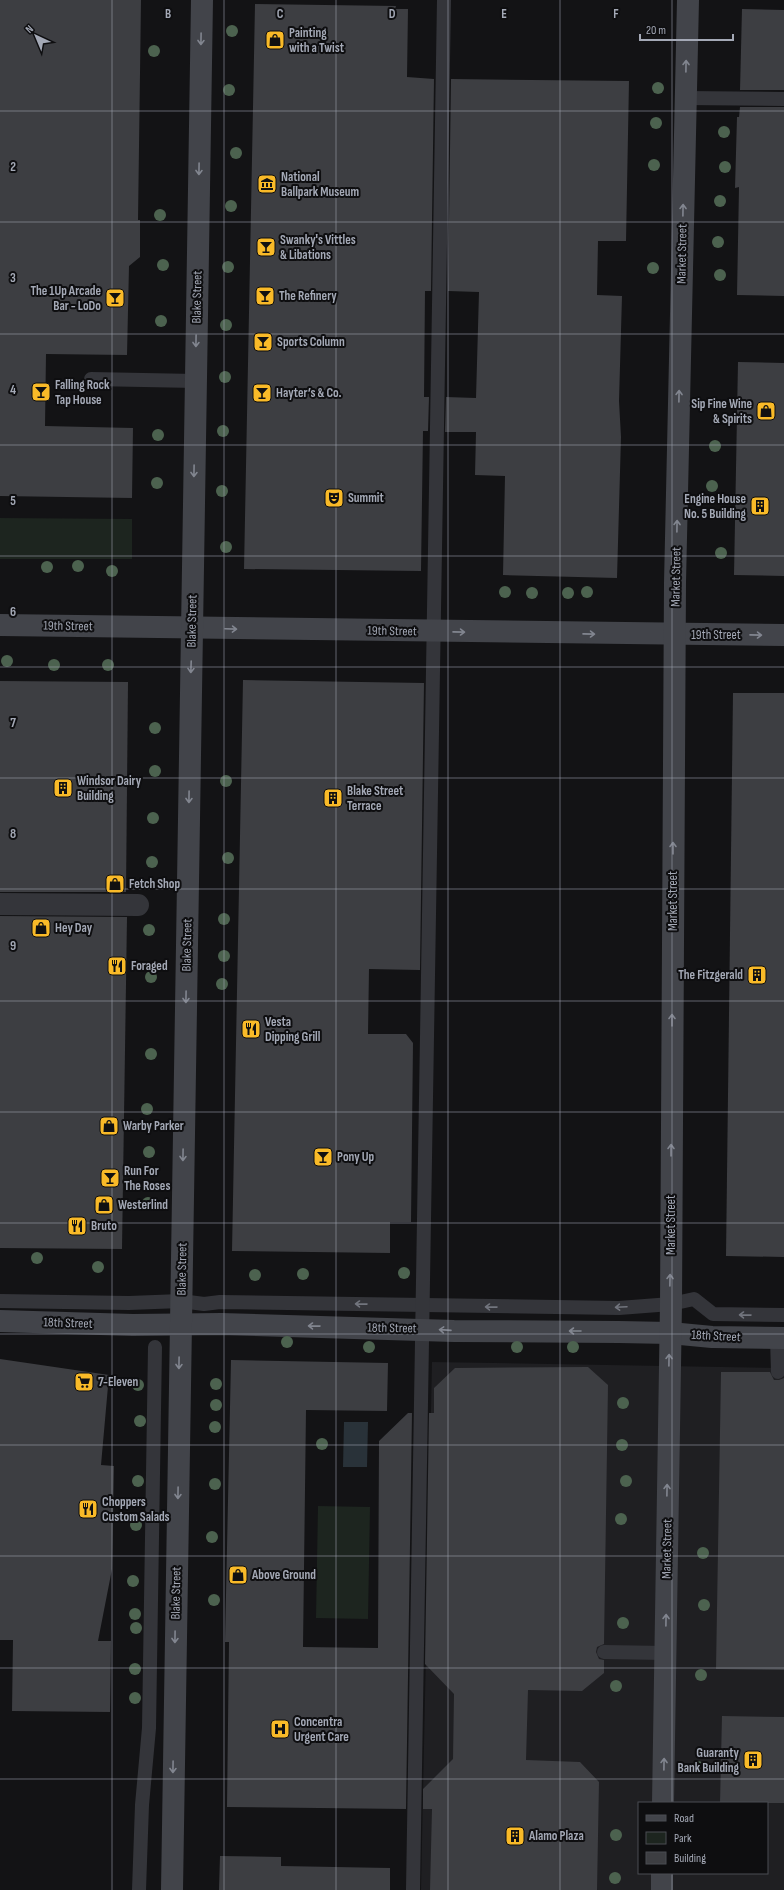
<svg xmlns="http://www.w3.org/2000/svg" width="784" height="1890" viewBox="0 0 784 1890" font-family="'Sofia Sans Condensed',sans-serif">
  <rect width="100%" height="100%" fill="#131315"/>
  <path fill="#1f1f22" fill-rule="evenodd" d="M 432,1362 L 784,1368 L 784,1890 L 421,1890 ZM 639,1803 L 767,1803 L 767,1873 L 639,1873 Z"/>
  <g fill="#1d251f">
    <path d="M 0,518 L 132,519 L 132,559 L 0,559 Z"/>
    <path d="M 318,1506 L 370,1507 L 368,1619 L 316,1618 Z"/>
  </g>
  <path fill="#293239" d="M 344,1422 L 368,1422 L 367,1467 L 343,1467 Z"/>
  <g fill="#3d3e42">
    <path d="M 0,0 L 141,0 L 138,220 L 140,220 L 140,257 L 129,266 L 127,355 L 46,354 L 45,426 L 133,428 L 132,498 L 0,496 Z"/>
    <path d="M 255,4 L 396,6 L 395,9 L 408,9 L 407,77 L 434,79 L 431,291 L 425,291 L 424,397 L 429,397 L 428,431 L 423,431 L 421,571 L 244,569 Z"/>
    <path d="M 742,9 L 784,10 L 784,90 L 740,90 Z"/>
    <path d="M 451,79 L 629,81 L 626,241 L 598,241 L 597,295 L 622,296 L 619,401 L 621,437 L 617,578 L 503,575 L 505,476 L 475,475 L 476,432 L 445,432 L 446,397 L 476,398 L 479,292 L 448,291 Z"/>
    <path d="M 740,107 L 784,107 L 784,296 L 737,295 L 739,187 L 735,188 L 737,117 L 739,117 Z"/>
    <path d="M 738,362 L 784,363 L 784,576 L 734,575 Z"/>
    <path d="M 243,680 L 424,683 L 420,970 L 369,969 L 368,1034 L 406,1034 L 413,1043 L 411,1222 L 390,1222 L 390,1253 L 232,1251 Z"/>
    <path d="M 0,681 L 128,682 L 126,892 L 0,892 Z"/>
    <path d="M 733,693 L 784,693 L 784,1257 L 726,1256 Z"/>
    <path d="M 0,916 L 127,917 L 122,1249 L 0,1248 Z"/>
    <path d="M 0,1359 L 109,1375 L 101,1465 L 114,1466 L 112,1569 L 98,1641 L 111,1641 L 110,1712 L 12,1711 L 13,1640 L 0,1640 Z"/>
    <path d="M 231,1360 L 388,1363 L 387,1411 L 306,1410 L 303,1647 L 378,1648 L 379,1441 L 408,1413 L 412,1413 L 406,1809 L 227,1807 L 229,1642 L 225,1642 Z"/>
    <path d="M 588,1367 L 608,1385 L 604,1644 L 597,1647 L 596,1652 L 599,1659 L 604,1660 L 604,1673 L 582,1691 L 528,1690 L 526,1760 L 580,1762 L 599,1782 L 597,1890 L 430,1890 L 432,1809 L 423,1809 L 423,1789 L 453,1759 L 454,1694 L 425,1664 L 429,1413 L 434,1413 L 434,1388 L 455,1368 Z"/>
    <path d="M 721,1372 L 770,1372 L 774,1380 L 779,1380 L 784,1378 L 784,1670 L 716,1669 Z"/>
    <path d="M 722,1716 L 784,1717 L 784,1803 L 720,1803 Z"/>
    <path d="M 220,1856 L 281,1857 L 281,1866 L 390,1868 L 390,1890 L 219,1890 Z"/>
  </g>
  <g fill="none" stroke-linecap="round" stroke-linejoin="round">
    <g stroke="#34353a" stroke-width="14">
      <path d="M 685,98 L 784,99"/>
      <path d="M 91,379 L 196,381"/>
      <path d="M 0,1301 L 129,1303 L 181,1301 L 204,1304 L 220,1302 L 619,1308 L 671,1304 L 694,1299 L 713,1314 L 784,1315"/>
      <path d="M 777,1338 L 778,1372"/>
      <path d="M 604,1652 L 665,1653"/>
      <path d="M 139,1890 L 142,1805 L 149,1728 L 155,1347"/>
      <path d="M 413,1890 L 444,0"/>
    </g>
    <path stroke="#34353a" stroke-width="22" d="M 0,904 L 138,905"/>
    <g stroke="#42444a" stroke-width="22">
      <path d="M 0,625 L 784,635"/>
      <path d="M 0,1321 L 133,1325 L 221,1324 L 454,1331 L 619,1332 L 670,1333 L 712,1337 L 784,1338"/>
      <path d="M 663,1803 L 671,1304 L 675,583 L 688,0"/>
      <path d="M 172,1890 L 202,0"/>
      <path d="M 662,1890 L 662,1873"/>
    </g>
  </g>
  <g fill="#4c624f">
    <circle cx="232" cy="31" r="6"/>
    <circle cx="154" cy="51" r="6"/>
    <circle cx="658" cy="88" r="6"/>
    <circle cx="229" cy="90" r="6"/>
    <circle cx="656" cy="123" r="6"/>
    <circle cx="724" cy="132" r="6"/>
    <circle cx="236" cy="153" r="6"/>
    <circle cx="654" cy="165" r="6"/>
    <circle cx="725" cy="167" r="6"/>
    <circle cx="720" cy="201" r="6"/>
    <circle cx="231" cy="206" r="6"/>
    <circle cx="160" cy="215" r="6"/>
    <circle cx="718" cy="242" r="6"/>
    <circle cx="163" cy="265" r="6"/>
    <circle cx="228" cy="267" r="6"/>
    <circle cx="653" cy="268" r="6"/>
    <circle cx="720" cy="275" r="6"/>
    <circle cx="161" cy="321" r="6"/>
    <circle cx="226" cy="325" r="6"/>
    <circle cx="225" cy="377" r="6"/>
    <circle cx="223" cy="431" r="6"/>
    <circle cx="158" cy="435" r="6"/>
    <circle cx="715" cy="446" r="6"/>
    <circle cx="157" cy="483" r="6"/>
    <circle cx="712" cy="486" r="6"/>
    <circle cx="222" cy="491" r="6"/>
    <circle cx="226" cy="547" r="6"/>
    <circle cx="721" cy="553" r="6"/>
    <circle cx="78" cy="566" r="6"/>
    <circle cx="47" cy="567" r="6"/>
    <circle cx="112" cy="571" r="6"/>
    <circle cx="505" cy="592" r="6"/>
    <circle cx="587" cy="592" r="6"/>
    <circle cx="532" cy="593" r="6"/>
    <circle cx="568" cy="593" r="6"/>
    <circle cx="7" cy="661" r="6"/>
    <circle cx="54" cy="665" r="6"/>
    <circle cx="108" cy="665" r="6"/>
    <circle cx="155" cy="728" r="6"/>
    <circle cx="155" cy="771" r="6"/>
    <circle cx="226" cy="781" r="6"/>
    <circle cx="153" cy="818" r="6"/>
    <circle cx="228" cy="858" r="6"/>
    <circle cx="152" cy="862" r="6"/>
    <circle cx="224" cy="919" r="6"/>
    <circle cx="149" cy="930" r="6"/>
    <circle cx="224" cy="956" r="6"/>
    <circle cx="151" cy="977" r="6"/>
    <circle cx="222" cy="984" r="6"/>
    <circle cx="151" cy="1054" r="6"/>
    <circle cx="147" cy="1109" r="6"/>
    <circle cx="149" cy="1152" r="6"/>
    <circle cx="148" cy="1203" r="6"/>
    <circle cx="37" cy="1258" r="6"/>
    <circle cx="98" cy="1267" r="6"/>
    <circle cx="404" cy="1273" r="6"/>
    <circle cx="303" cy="1274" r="6"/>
    <circle cx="255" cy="1275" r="6"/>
    <circle cx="287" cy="1342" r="6"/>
    <circle cx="369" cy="1347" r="6"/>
    <circle cx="517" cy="1347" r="6"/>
    <circle cx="573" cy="1347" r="6"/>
    <circle cx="216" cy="1384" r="6"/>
    <circle cx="138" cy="1385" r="6"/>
    <circle cx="623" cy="1403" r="6"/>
    <circle cx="216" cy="1405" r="6"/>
    <circle cx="140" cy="1421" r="6"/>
    <circle cx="215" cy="1427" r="6"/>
    <circle cx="322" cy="1444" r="6"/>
    <circle cx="622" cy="1445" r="6"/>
    <circle cx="138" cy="1481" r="6"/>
    <circle cx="626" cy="1481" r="6"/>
    <circle cx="215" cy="1484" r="6"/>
    <circle cx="621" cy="1519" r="6"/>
    <circle cx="136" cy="1525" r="6"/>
    <circle cx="212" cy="1537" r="6"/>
    <circle cx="703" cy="1553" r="6"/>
    <circle cx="133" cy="1581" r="6"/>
    <circle cx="214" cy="1600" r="6"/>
    <circle cx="704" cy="1605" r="6"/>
    <circle cx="135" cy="1614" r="6"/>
    <circle cx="623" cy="1623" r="6"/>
    <circle cx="136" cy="1628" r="6"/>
    <circle cx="135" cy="1669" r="6"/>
    <circle cx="701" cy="1675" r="6"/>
    <circle cx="616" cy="1686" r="6"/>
    <circle cx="135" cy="1698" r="6"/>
    <circle cx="698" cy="1767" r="6"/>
    <circle cx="616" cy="1835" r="6"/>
    <circle cx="615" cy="1878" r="6"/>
  </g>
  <defs><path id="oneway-shaft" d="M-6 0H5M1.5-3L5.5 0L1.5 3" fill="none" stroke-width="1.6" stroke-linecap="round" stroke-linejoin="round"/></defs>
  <g stroke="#828690">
    <use href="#oneway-shaft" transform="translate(201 39) rotate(91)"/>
    <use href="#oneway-shaft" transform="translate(686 66) rotate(-89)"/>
    <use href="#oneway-shaft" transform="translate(199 169) rotate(91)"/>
    <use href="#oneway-shaft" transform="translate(683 210) rotate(-89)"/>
    <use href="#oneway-shaft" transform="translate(196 341) rotate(91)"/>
    <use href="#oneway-shaft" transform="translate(679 396) rotate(-89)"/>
    <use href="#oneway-shaft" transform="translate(194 471) rotate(91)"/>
    <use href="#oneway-shaft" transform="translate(677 526) rotate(-89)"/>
    <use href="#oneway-shaft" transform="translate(231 629) rotate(2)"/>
    <use href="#oneway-shaft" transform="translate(459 632) rotate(1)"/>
    <use href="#oneway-shaft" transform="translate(589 634) rotate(1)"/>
    <use href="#oneway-shaft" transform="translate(756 635) rotate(1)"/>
    <use href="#oneway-shaft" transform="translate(191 667) rotate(92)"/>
    <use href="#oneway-shaft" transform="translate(189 797) rotate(91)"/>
    <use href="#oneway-shaft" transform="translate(673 848) rotate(-90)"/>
    <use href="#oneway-shaft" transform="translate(186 997) rotate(91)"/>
    <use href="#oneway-shaft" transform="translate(672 1020) rotate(-90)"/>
    <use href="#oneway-shaft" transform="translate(671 1150) rotate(-90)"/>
    <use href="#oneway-shaft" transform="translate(183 1155) rotate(91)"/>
    <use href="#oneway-shaft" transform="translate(670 1280) rotate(-89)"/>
    <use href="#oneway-shaft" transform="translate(314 1326) rotate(-179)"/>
    <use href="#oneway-shaft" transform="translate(445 1330) rotate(-176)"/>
    <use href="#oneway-shaft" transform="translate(575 1331) rotate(-180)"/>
    <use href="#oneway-shaft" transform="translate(669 1360) rotate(-89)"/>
    <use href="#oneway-shaft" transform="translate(179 1363) rotate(91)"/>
    <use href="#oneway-shaft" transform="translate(667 1490) rotate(-89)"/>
    <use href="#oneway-shaft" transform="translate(178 1493) rotate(91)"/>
    <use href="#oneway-shaft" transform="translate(666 1620) rotate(-89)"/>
    <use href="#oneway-shaft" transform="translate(175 1637) rotate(91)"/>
    <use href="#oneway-shaft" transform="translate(664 1764) rotate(-89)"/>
    <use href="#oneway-shaft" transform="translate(173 1767) rotate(91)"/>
  </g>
  <g stroke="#72757e">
    <use href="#oneway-shaft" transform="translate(361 1304) rotate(-179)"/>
    <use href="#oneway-shaft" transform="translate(491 1307) rotate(-179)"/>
    <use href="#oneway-shaft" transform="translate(621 1307) rotate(177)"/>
    <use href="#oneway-shaft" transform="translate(745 1315) rotate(-179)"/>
  </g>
  <path fill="none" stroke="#a4a9b6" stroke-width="1" stroke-opacity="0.55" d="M 112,0 L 112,1890M 224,0 L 224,1890M 336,0 L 336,1890M 448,0 L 448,1890M 560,0 L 560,1890M 672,0 L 672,1803M 0,111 L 784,111M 0,222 L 784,222M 0,334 L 784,334M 0,445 L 784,445M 0,556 L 784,556M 0,667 L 784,667M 0,778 L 784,778M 0,889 L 784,889M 0,1001 L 784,1001M 0,1112 L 784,1112M 0,1223 L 784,1223M 0,1334 L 784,1334M 0,1445 L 784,1445M 0,1556 L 784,1556M 0,1668 L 784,1668M 0,1779 L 784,1779M 672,1873 L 672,1890"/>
  <defs>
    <g id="shop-square" transform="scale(1)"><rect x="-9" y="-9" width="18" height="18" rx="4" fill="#f9ba28" stroke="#0e0e10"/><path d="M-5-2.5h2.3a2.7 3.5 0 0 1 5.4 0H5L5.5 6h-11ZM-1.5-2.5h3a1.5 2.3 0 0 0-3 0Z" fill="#111"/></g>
    <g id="museum-square" transform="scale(1)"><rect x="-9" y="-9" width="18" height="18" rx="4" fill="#f9ba28" stroke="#0e0e10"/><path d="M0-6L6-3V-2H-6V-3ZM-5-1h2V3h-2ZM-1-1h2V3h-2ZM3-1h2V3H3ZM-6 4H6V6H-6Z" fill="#111"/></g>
    <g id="bar-square" transform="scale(1)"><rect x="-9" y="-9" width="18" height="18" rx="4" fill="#f9ba28" stroke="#0e0e10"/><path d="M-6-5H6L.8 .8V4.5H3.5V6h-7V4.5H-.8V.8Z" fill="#111"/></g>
    <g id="theatre-square" transform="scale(1)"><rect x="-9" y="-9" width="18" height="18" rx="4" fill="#f9ba28" stroke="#0e0e10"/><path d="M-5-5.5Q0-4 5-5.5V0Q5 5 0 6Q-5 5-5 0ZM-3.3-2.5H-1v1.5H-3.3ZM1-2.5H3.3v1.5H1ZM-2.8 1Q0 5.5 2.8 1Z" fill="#111"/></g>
    <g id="building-square" transform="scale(1)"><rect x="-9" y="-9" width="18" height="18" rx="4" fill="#f9ba28" stroke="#0e0e10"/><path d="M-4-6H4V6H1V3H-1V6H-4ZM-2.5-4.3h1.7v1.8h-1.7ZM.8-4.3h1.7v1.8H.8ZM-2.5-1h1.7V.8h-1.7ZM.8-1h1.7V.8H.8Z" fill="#111"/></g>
    <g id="restaurant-square" transform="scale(1)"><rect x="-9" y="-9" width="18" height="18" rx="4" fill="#f9ba28" stroke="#0e0e10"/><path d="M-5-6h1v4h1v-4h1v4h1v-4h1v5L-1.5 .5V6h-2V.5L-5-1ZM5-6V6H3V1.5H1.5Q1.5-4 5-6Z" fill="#111"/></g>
    <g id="supermarket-square" transform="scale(1)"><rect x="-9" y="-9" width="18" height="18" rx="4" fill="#f9ba28" stroke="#0e0e10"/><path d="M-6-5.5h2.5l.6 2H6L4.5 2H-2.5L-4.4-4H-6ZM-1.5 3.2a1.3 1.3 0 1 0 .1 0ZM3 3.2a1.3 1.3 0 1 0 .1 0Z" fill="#111"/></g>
    <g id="hospital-square" transform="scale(1)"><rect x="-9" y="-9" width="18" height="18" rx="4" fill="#f9ba28" stroke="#0e0e10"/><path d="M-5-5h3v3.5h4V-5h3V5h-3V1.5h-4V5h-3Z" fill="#111"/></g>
  </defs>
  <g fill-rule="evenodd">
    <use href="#shop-square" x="275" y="40"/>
    <use href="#museum-square" x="267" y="184"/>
    <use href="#bar-square" x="266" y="247"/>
    <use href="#bar-square" x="265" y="296"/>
    <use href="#bar-square" x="115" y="298"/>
    <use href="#bar-square" x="263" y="342"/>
    <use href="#bar-square" x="41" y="392"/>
    <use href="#bar-square" x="262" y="393"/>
    <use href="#shop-square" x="766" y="411"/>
    <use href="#theatre-square" x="334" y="498"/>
    <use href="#building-square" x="760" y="506"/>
    <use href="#building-square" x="63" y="788"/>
    <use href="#building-square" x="333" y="798"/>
    <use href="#shop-square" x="115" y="884"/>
    <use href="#shop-square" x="41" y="928"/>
    <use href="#restaurant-square" x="117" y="966"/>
    <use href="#building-square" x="757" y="975"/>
    <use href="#restaurant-square" x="251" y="1029"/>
    <use href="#shop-square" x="109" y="1126"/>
    <use href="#bar-square" x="323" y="1157"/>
    <use href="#bar-square" x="110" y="1178"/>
    <use href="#shop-square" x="104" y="1205"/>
    <use href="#restaurant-square" x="77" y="1226"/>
    <use href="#supermarket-square" x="84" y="1382"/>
    <use href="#restaurant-square" x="88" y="1509"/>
    <use href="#shop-square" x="238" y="1575"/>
    <use href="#hospital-square" x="280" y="1729"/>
    <use href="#building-square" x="753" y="1760"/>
    <use href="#building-square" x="515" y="1836"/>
  </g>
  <g text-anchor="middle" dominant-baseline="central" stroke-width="4" stroke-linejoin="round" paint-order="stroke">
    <g font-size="13" font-weight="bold" fill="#a4a9b6" stroke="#0e0e10" text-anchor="start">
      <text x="289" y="33">Painting<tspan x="289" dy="15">with a Twist</tspan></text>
      <text x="281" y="177">National<tspan x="281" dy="15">Ballpark Museum</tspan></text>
      <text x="280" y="240">Swanky's Vittles<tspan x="280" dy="15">&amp; Libations</tspan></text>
      <text x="101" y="291" text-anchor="end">The 1Up Arcade<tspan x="101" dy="15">Bar - LoDo</tspan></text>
      <text x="279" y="296">The Refinery</text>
      <text x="277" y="342">Sports Column</text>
      <text x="55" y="385">Falling Rock<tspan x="55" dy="15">Tap House</tspan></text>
      <text x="276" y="393">Hayter’s &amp; Co.</text>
      <text x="752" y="404" text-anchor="end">Sip Fine Wine<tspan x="752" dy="15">&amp; Spirits</tspan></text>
      <text x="348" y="498">Summit</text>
      <text x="746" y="499" text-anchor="end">Engine House<tspan x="746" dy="15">No. 5 Building</tspan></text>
      <text x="77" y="781">Windsor Dairy<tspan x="77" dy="15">Building</tspan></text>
      <text x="347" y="791">Blake Street<tspan x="347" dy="15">Terrace</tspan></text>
      <text x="129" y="884">Fetch Shop</text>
      <text x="55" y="928">Hey Day</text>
      <text x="131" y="966">Foraged</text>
      <text x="743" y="975" text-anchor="end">The Fitzgerald</text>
      <text x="265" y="1022">Vesta<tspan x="265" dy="15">Dipping Grill</tspan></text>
      <text x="123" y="1126">Warby Parker</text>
      <text x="337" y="1157">Pony Up</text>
      <text x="124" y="1171">Run For<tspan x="124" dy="15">The Roses</tspan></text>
      <text x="118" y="1205">Westerlind</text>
      <text x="91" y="1226">Bruto</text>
      <text x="98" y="1382">7-Eleven</text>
      <text x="102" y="1502">Choppers<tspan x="102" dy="15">Custom Salads</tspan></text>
      <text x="252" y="1575">Above Ground</text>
      <text x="294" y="1722">Concentra<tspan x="294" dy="15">Urgent Care</tspan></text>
      <text x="739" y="1753" text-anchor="end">Guaranty<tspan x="739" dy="15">Bank Building</tspan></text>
      <text x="529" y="1836">Alamo Plaza</text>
    </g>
    <g font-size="13" fill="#a4a9b6" stroke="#0e0e10">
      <text transform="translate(682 254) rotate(-89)">Market Street</text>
      <text transform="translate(197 297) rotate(-89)">Blake Street</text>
      <text transform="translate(676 577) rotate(-89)">Market Street</text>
      <text transform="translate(192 621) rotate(-89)">Blake Street</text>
      <text transform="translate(68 626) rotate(1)">19th Street</text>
      <text transform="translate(392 631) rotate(1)">19th Street</text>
      <text x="716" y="635">19th Street</text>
      <text transform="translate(673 901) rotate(-90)">Market Street</text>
      <text transform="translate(187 945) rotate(-89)">Blake Street</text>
      <text transform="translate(671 1225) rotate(-90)">Market Street</text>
      <text transform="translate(182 1269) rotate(-89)">Blake Street</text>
      <text transform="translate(68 1323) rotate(2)">18th Street</text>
      <text transform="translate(392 1328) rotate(1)">18th Street</text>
      <text transform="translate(716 1336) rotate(3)">18th Street</text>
      <text transform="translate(667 1549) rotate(-89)">Market Street</text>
      <text transform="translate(176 1593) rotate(-89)">Blake Street</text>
    </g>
  </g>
  <g font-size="13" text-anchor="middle" font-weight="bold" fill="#a4a9b6" stroke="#0e0e10" stroke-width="4" stroke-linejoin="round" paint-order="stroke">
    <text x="168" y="18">B</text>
    <text x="280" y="18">C</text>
    <text x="392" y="18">D</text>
    <text x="504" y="18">E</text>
    <text x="616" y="18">F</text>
    <text x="13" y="171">2</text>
    <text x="13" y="282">3</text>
    <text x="13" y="394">4</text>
    <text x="13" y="505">5</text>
    <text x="13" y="616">6</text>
    <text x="13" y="727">7</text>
    <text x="13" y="838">8</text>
    <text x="13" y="950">9</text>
  </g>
  <rect x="638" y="1802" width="130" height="72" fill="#0e0e10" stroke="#4a4c52"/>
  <rect x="646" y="1815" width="20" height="6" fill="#42444a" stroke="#4a4c52"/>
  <text x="674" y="1822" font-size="12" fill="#a4a9b6">Road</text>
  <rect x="646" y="1832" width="20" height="12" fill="#1d251f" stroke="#4a4c52"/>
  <text x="674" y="1842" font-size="12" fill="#a4a9b6">Park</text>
  <rect x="646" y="1852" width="20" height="12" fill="#3d3e42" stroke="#4a4c52"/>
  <text x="674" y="1862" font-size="12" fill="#a4a9b6">Building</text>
  <g transform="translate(36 36) rotate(316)" stroke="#0e0e10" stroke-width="3" paint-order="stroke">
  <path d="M0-3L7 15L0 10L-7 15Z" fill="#a4a9b6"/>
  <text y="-6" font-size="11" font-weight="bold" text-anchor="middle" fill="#a4a9b6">N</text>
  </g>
  <path d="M640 34v6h93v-6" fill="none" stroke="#a4a9b6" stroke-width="2"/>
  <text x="646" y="34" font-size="12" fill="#a4a9b6" stroke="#0e0e10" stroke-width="3" paint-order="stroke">20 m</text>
</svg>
